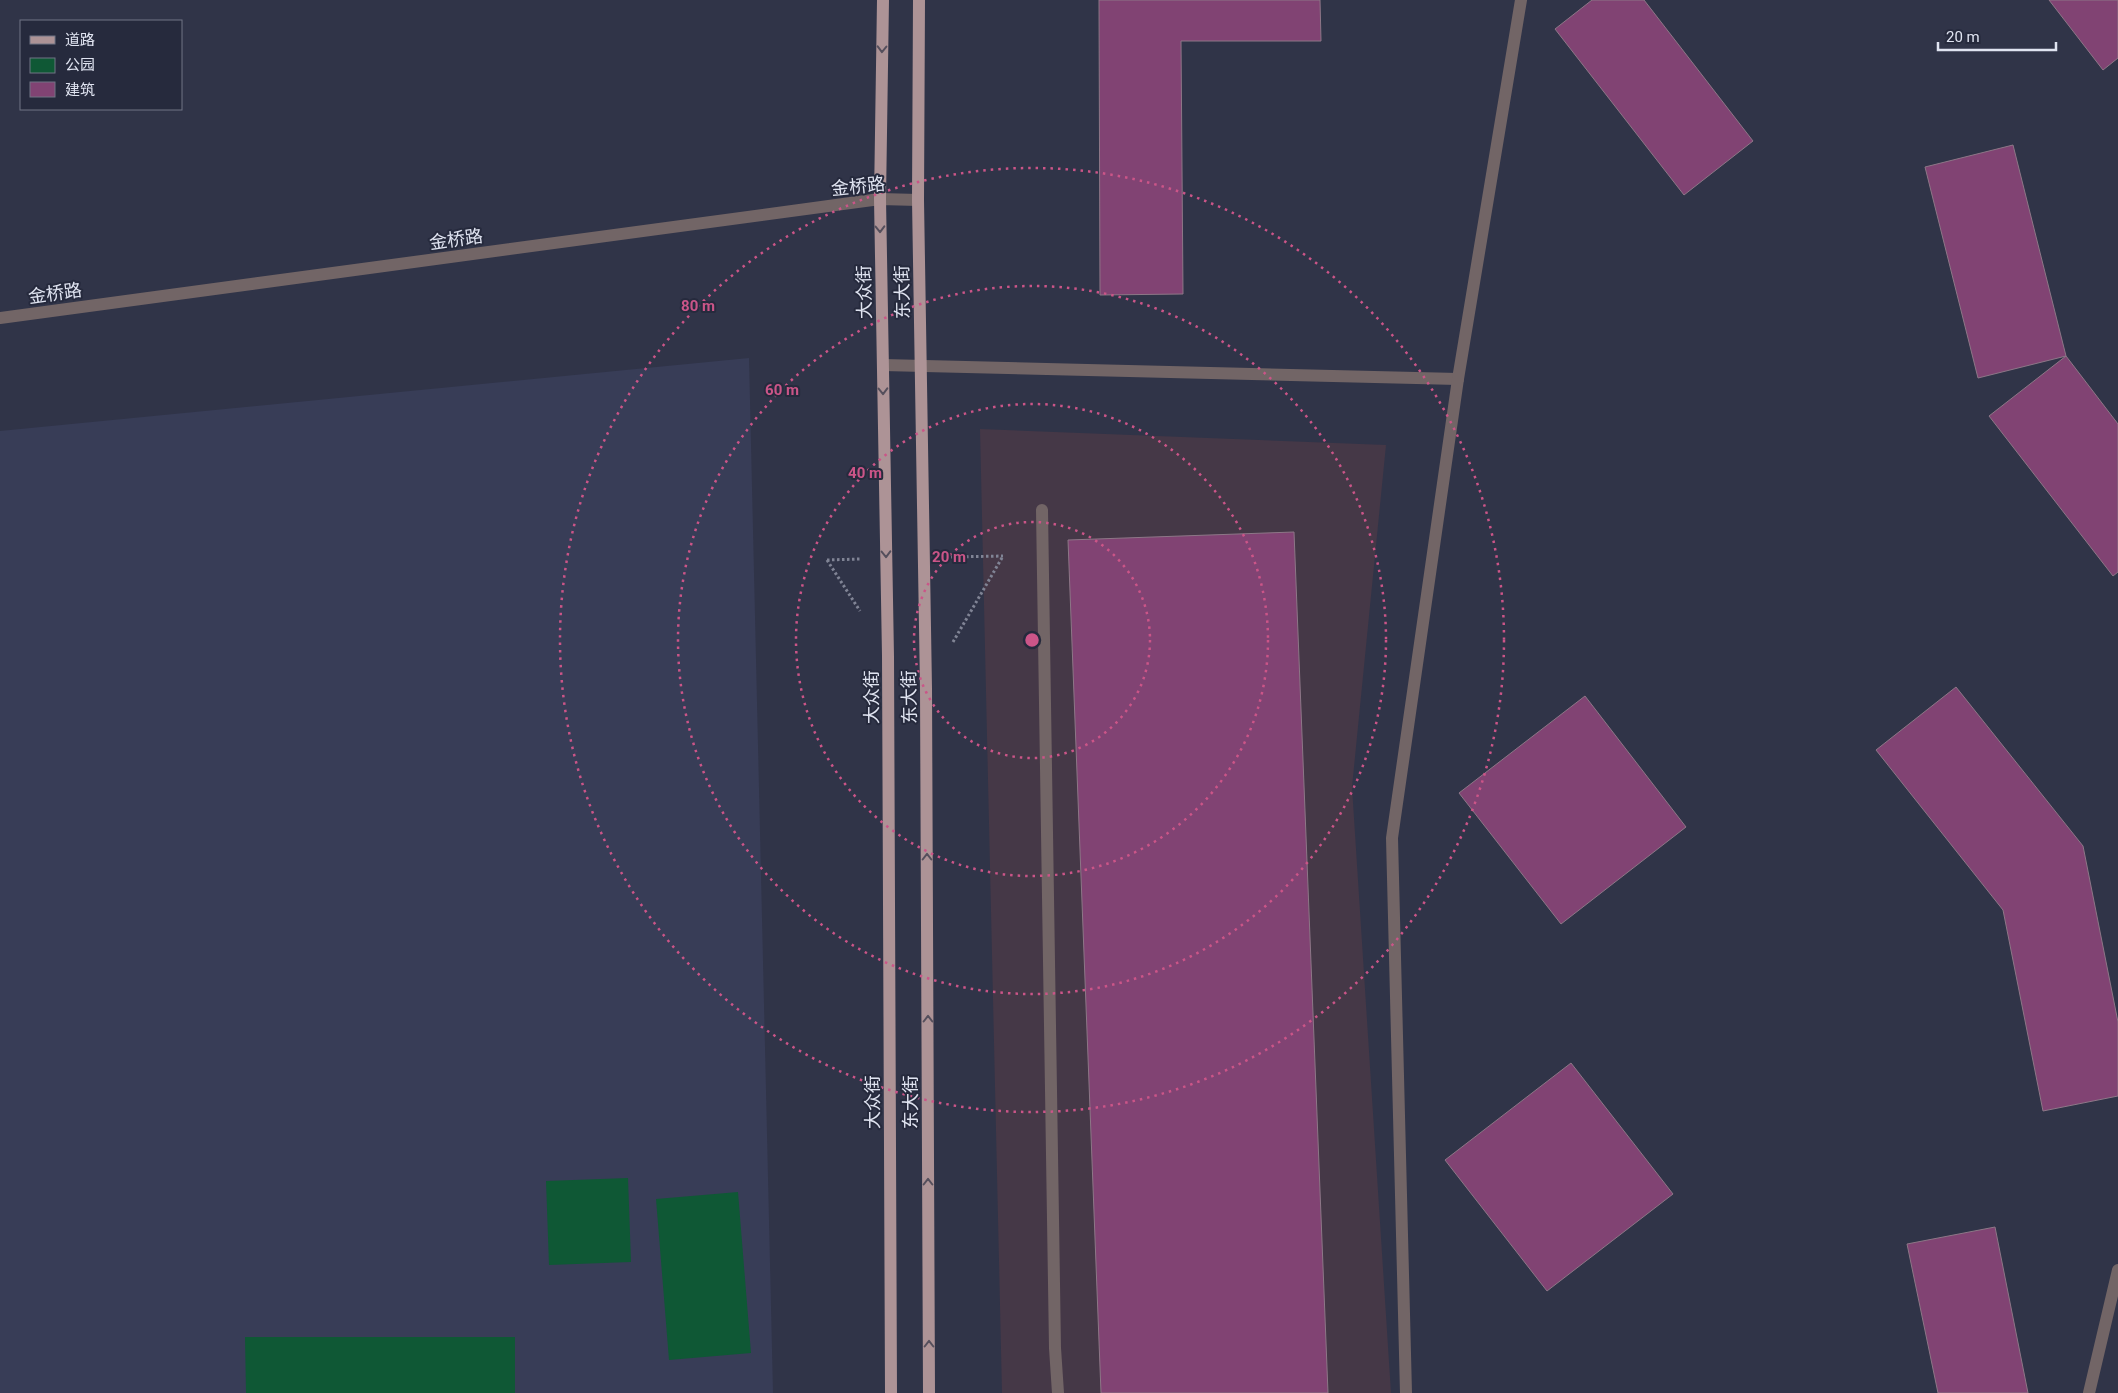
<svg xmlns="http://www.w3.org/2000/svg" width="2118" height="1393" viewBox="0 0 2118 1393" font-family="Roboto,'Noto Sans SC',sans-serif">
  <rect width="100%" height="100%" fill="#303448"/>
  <path fill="#453847" d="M 980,429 L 1386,445 L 1352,787 L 1391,1393 L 1002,1393 Z"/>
  <path fill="#383d57" d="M 749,358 L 773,1393 L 0,1393 L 0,431 Z"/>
  <g fill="#0f5835">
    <path d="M 628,1178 L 631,1262 L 549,1265 L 546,1181 Z"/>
    <path d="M 738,1192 L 751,1353 L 669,1360 L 656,1199 Z"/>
    <path d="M 245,1337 L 515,1337 L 515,1393 L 246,1393 Z"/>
  </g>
  <g fill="#814373" stroke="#8d7787">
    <path d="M 1099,0 L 1320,0 L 1321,41 L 1181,41 L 1183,294 L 1100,295 Z"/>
    <path d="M 1592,0 L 1644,0 L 1753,141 L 1684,195 L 1555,29 Z"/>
    <path d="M 2049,0 L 2118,0 L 2118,58 L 2103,70 Z"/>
    <path d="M 2013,145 L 2066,356 L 1978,378 L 1925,167 Z"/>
    <path d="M 2066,356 L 2118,424 L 2118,572 L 2113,576 L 1989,416 Z"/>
    <path d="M 1294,532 L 1328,1393 L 1101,1393 L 1068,540 Z"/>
    <path d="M 1956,687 L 2083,846 L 2118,1022 L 2118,1096 L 2043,1111 L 2003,910 L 1876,750 Z"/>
    <path d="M 1585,696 L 1686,827 L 1561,924 L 1459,793 Z"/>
    <path d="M 1571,1063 L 1673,1194 L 1547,1291 L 1445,1160 Z"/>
    <path d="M 1995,1227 L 2028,1393 L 1938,1393 L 1907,1244 Z"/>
  </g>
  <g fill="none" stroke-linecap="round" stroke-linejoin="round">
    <g stroke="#808495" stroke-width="3" stroke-dasharray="2.5 2.5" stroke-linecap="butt">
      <path d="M 951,557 L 1003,556"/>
      <path d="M 827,560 L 860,559"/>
      <path d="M 827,560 L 860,611"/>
      <path d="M 953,642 L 1003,556"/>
    </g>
    <path stroke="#726566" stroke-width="12" d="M 1042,510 L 1055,1348 L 1058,1393"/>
    <g stroke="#726566" stroke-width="12">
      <path d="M 883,365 L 1458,379"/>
      <path d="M 1406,1393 L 1392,838 L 1458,379 L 1521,0"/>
      <path d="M 2089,1393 L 2118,1270"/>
    </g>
    <path stroke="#726566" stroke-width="12" d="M 0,318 L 880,199 L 918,200"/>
    <g stroke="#ad9396" stroke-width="12">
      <path d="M 883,0 L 880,199 L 888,656 L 891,1393"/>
      <path d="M 919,0 L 918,200 L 926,688 L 929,1393"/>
    </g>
  </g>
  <defs><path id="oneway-chevron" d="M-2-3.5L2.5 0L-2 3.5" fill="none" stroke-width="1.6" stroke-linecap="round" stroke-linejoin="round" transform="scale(1.25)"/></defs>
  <g stroke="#554f5c">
    <use href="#oneway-chevron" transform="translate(882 49) rotate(91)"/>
    <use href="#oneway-chevron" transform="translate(880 229) rotate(89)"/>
    <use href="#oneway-chevron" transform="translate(883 391) rotate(89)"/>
    <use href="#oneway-chevron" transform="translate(886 554) rotate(89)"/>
    <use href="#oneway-chevron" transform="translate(927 857) rotate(-90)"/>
    <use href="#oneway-chevron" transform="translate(928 1019) rotate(-90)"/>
    <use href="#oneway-chevron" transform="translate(928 1182) rotate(-90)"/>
    <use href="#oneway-chevron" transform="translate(929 1344) rotate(-90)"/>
  </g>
  <g fill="none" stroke="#cb5588" stroke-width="2.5" stroke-dasharray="2.5 5">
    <circle cx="1032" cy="640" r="118"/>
    <circle cx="1032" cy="640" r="236"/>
    <circle cx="1032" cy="640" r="354"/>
    <circle cx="1032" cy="640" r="472"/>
  </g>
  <g text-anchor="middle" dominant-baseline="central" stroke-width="4" stroke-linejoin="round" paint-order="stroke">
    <g font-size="18" fill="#e0e4f1" stroke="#262a3d">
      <text transform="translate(858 186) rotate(-6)">金桥路</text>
      <text transform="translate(456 239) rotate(-8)">金桥路</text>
      <text transform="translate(864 292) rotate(-91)">大众街</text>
      <text transform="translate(902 292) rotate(-91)">东大街</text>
      <text transform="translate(55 293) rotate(-8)">金桥路</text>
      <text transform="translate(871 697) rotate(-90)">大众街</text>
      <text transform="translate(909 697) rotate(-91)">东大街</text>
      <text transform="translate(872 1102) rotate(-90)">大众街</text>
      <text transform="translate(910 1102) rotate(-90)">东大街</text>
    </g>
  </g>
  <circle cx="1032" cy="640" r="8" fill="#cb5588" stroke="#262a3d" stroke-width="2.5"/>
  <g font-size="15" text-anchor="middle" font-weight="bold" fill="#cb5588" stroke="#262a3d" stroke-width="4" stroke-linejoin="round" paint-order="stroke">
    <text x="698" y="311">80 m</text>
    <text x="782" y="395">60 m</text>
    <text x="865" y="478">40 m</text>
    <text x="949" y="562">20 m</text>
  </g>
  <rect x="20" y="20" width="162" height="90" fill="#262a3d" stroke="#707485"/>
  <rect x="30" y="36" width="25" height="8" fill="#ad9396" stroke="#707485"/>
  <text x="65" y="45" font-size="15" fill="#e0e4f1">道路</text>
  <rect x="30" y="58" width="25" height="15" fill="#0f5835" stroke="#707485"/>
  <text x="65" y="70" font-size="15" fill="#e0e4f1">公园</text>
  <rect x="30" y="82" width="25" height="15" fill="#814373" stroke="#707485"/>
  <text x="65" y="95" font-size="15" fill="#e0e4f1">建筑</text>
  <path d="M1938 42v8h118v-8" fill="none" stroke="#e0e4f1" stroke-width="2.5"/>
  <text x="1946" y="42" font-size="15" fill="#e0e4f1" stroke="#262a3d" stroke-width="4" paint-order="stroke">20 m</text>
</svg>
